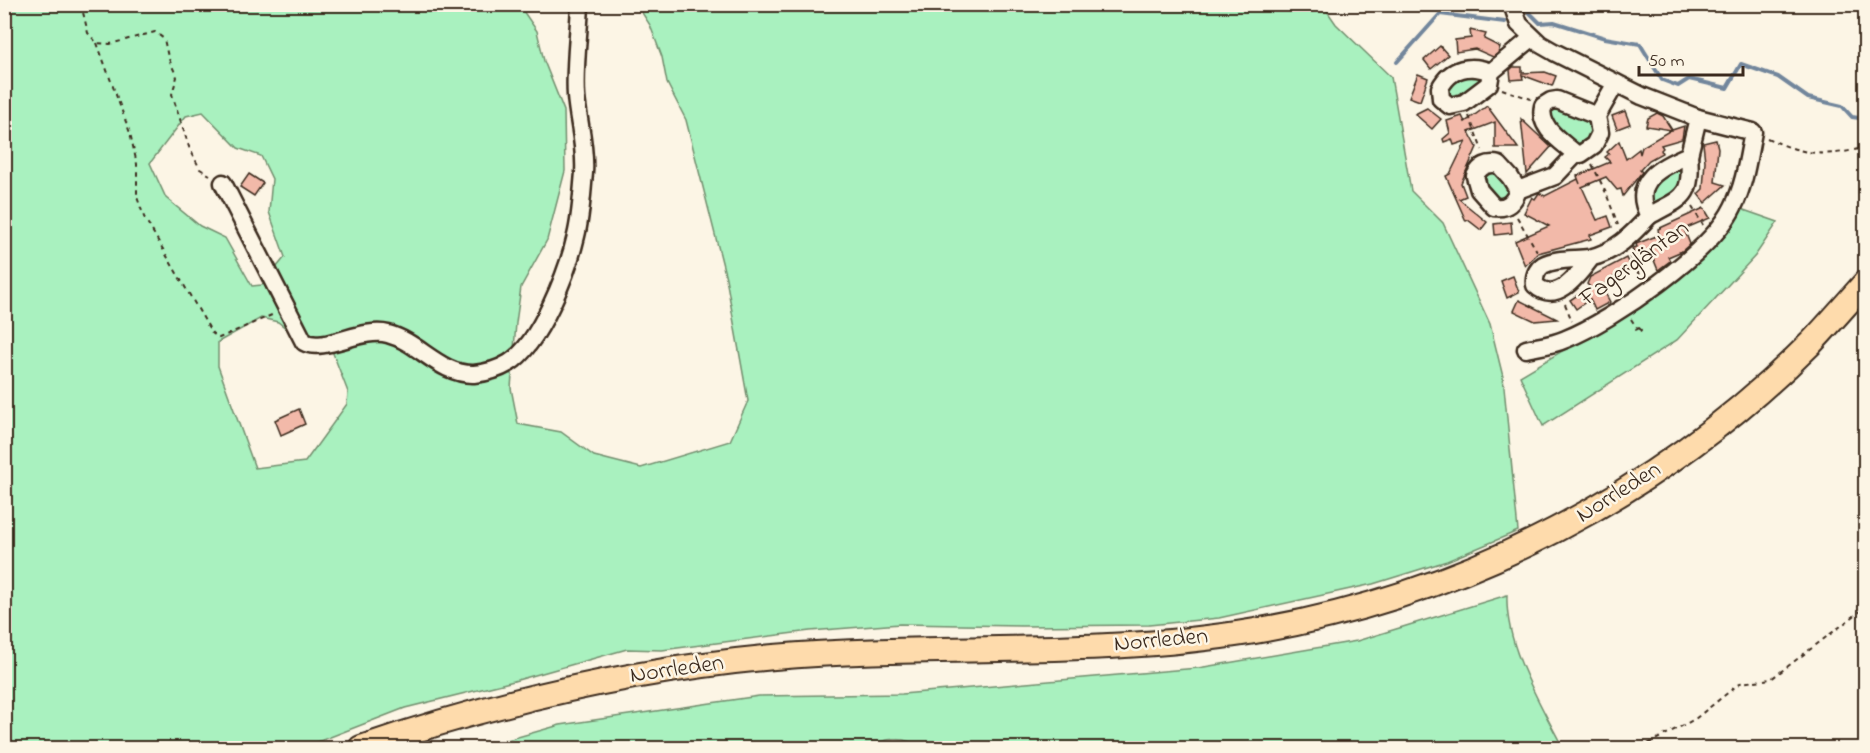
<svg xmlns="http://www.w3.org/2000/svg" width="1870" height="753" viewBox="0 0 1870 753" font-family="'Indie Flower',sans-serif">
  <rect width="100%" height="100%" fill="#fcf5e5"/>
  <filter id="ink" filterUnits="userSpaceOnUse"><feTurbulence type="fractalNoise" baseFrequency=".0167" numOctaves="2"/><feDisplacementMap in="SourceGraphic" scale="12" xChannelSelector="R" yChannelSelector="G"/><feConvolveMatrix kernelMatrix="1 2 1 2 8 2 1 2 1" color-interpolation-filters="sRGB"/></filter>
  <g filter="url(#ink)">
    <g fill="#a9f1bf" stroke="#728e6e" stroke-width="1.5" fill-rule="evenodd">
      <path d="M 4,5 L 519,5 L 537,31 L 544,61 L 564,111 L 565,171 L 547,240 L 521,287 L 516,323 L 511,388 L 518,424 L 561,432 L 594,456 L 641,468 L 730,441 L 748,401 L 726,278 L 686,120 L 667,83 L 662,57 L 650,25 L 637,5 L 1323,5 L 1336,24 L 1391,77 L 1411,191 L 1443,223 L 1490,324 L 1503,377 L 1518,531 L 1447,561 L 1373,584 L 1219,618 L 1149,625 L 1022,626 L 900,624 L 810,631 L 662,650 L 627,649 L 514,681 L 405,708 L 302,748 L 5,748 ZM 203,112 L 238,148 L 261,156 L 272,179 L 269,212 L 285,257 L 262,285 L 252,286 L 225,238 L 200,226 L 166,198 L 150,163 L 186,116 ZM 261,318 L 278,322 L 291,332 L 331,348 L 348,392 L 347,404 L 305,462 L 255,468 L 218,366 L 218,342 Z"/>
      <path d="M 1487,74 L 1458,102 L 1443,91 L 1452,78 Z"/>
      <path d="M 1546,106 L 1589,115 L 1597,131 L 1577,151 L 1545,122 Z"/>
      <path d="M 1686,160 L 1685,186 L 1652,207 L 1645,194 L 1652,180 Z"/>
      <path d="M 1493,168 L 1509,181 L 1510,200 L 1490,201 L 1481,171 Z"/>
      <path d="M 1738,208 L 1778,222 L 1755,256 L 1677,340 L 1543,426 L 1520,376 L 1640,305 Z"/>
      <path d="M 1507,595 C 1505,647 1540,703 1563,748 L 921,748 C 907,737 885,736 871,748 L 479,748 L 560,725 L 759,696 L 902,694 L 1198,668 L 1357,641 Z"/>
    </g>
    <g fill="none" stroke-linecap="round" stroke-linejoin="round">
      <g stroke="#72869c" stroke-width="4">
        <path d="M 1525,8 L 1540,23 L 1554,22 L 1605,38 L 1640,44 L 1662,80 L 1678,86 L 1689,79 L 1727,88 L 1741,64 L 1778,77 L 1808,98 L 1842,106 L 1852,117 L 1866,119"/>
        <path d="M 1397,62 L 1440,14 L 1505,22"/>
      </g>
    </g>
    <g fill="#f2b9a9" stroke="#3b2a1e" stroke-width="1.5">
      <path d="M 1470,30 L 1486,34 L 1484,39 L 1500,47 L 1498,53 L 1493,57 L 1475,49 L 1456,52 L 1455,40 L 1471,38 Z"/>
      <path d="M 1440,46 L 1448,55 L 1431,69 L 1424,60 Z"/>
      <path d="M 1513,67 L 1522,67 L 1522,73 L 1545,72 L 1556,76 L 1552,86 L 1522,75 L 1523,79 L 1511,80 L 1510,70 Z"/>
      <path d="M 1418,74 L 1428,78 L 1420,101 L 1409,97 Z"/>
      <path d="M 1487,106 L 1518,148 L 1495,148 L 1495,122 L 1469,132 L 1477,147 L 1461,183 L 1466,196 L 1459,199 L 1487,222 L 1481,230 L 1468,220 L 1466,221 L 1446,176 L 1450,174 L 1466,141 L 1454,145 L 1452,139 L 1444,142 L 1443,139 L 1450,133 L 1447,121 L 1462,116 L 1465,122 Z"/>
      <path d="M 1427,108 L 1441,119 L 1432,129 L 1415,114 Z"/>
      <path d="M 1625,111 L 1630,124 L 1617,129 L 1612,116 Z"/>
      <path d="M 1657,113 L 1663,116 L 1672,130 L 1684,126 L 1682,139 L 1661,145 L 1663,148 L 1661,150 L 1662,153 L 1649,160 L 1640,170 L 1642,172 L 1623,196 L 1621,189 L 1617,190 L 1606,177 L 1582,187 L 1597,220 L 1608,216 L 1612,227 L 1590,235 L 1591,239 L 1538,253 L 1525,266 L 1515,241 L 1549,226 L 1524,213 L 1532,197 L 1535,199 L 1539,193 L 1545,196 L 1578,179 L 1580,184 L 1577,176 L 1610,162 L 1605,157 L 1609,154 L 1607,152 L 1619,141 L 1626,159 L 1639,149 L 1640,154 L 1642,147 L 1671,130 L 1646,126 L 1648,118 Z"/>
      <path d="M 1521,119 L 1551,147 L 1527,174 Z"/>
      <path d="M 1716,140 L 1718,148 L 1715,182 L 1725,185 L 1705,203 L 1698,194 L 1703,189 L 1705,161 L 1703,143 Z"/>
      <path d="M 249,174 L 263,183 L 254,196 L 240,187 Z"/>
      <path d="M 1704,208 L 1710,218 L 1684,229 L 1690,244 L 1682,251 L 1668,257 L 1670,261 L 1658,270 L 1651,253 L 1636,258 L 1632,248 L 1637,247 L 1636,244 L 1659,235 L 1658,229 Z"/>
      <path d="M 1511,222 L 1512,233 L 1495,235 L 1494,224 Z"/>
      <path d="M 1626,258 L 1631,269 L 1609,279 L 1602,287 L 1610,302 L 1595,310 L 1590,299 L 1576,309 L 1570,300 L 1590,287 L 1587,284 L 1590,277 Z"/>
      <path d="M 1513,276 L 1519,292 L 1507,298 L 1501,281 Z"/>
      <path d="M 1519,300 L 1557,319 L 1535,321 L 1514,311 Z"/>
      <path d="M 299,409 L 305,424 L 281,435 L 275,420 Z"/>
    </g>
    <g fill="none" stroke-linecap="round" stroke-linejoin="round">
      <g stroke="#3b2a1e" stroke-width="21">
        <g id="minor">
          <path d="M 1512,4 L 1519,24 L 1540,44 L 1554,52 L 1642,96 L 1698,118 L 1753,132 C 1748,157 1745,184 1733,207 C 1711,253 1613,320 1566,339 C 1553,345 1539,346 1526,349"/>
          <path d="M 1491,72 L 1489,84 L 1464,103 L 1450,106 L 1441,99 L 1440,88 C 1451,67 1471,64 1491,72 L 1532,38"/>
          <path d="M 1576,154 C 1561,141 1538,128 1543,106 L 1551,101 L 1557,100 L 1597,116"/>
          <path d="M 223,183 L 304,342 C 324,353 362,327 388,334 C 419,342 440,375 474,374 C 485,373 499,369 509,363 C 540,344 568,271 576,236 C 581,216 582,193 584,173 C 586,147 578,121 576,96 C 574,66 579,34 580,4"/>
          <path d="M 1518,190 C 1514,202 1507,209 1494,207 L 1479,190 L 1475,176 C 1480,166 1488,162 1499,165 L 1510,177 L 1518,190 L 1555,176 L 1576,154 L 1581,154 L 1594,145 L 1600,133 L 1597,116 L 1616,83"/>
          <path d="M 1649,216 C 1682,197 1693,199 1689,155"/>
          <path d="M 1591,258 C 1578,275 1557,305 1535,285 C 1534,277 1536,270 1543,265 C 1556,258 1575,260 1589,258 C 1614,253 1633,234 1649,216 C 1630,181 1662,166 1689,155 L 1698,118"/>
        </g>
      </g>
      <g stroke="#3b2a1e" stroke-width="28">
        <path id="highway" d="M 361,748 C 494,702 634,670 774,657 C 934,643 1096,658 1255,631 C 1465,595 1660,494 1811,343 C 1830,323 1848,302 1866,282"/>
      </g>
      <g stroke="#3b2a1e" stroke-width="2" stroke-dasharray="4.5 4.5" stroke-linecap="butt">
        <path d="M 81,4 L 88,33 L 97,43 L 110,44 L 155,32 L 164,39 L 168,57 L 177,77 L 172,94 L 189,147 L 200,169 L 210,175"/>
        <path d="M 97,43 L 130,133 L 137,164 L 137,197 L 144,217 L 212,333 L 219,338 L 274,314"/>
        <path d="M 1502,89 L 1531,99"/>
        <path d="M 1469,116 L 1482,150"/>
        <path d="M 1767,138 C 1804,155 1826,158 1866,147"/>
        <path d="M 1592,164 L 1606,193 L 1618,225"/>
        <path d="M 1692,207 L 1703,225"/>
        <path d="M 1517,217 L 1537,251"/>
        <path d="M 1630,255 L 1640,277"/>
        <path d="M 1565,304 L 1572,321"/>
        <path d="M 1631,319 L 1637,328"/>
        <path d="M 1639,328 L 1641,330 L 1639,332 L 1636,330 Z"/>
        <path d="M 1640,748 L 1695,719 L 1740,683 L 1771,679 L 1866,607"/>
      </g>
      <use href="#minor" stroke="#fcf5e5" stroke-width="16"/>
      <use href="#highway" stroke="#fedbac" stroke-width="24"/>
    </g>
  </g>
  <g text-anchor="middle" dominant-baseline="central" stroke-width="5" stroke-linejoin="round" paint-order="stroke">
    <g font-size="24" fill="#3b2a1e" stroke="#fcf5e5">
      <text transform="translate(1635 264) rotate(-36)">Fagergläntan</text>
      <text transform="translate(1619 493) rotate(-32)">Norrleden</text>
      <text transform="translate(1161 641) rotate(-5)">Norrleden</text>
      <text transform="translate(677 670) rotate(-8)">Norrleden</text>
    </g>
  </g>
  <rect width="1870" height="753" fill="none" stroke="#fcf5e5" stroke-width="24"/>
  <rect x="12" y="12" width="1846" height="729" fill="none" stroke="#3b2a1e" stroke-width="2" filter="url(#ink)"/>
  <path d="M1639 66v9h104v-9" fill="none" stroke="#3b2a1e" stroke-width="3"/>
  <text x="1648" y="66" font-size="18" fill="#3b2a1e" stroke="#fcf5e5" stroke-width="4.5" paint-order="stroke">50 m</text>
</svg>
